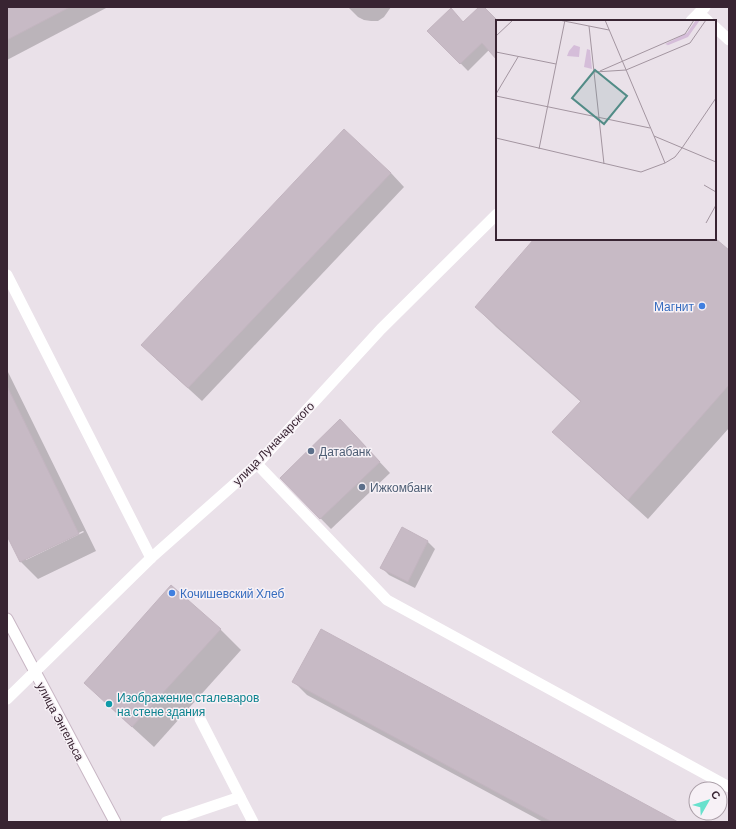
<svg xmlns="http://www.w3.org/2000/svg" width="736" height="829" viewBox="0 0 736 829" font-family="Barlow,sans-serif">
  <rect width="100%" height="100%" fill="#eae1e9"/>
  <g fill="#0003" fill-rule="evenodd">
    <path d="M 7,7 L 108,7 L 7,60 Z"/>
    <path d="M 348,7 L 391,7 L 384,17 L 378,21 L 371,21 L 364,20 L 358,17 Z"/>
    <path d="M 480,7 L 483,7 L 497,21 L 497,58 L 489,50 L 468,71 L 429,31 L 464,23 Z"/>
    <path d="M 391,173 L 404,187 L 202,401 L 156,359 Z"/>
    <path d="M 536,239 L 715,239 L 729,251 L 729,428 L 648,519 L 574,452 L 554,432 L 581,402 L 496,327 L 476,307 Z"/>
    <path d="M 7,370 L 96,551 L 38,579 L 21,562 L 7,533 ZM 83,531 L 84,532 L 26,560 L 26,558 Z"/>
    <path d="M 351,431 L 390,473 L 331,529 L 281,478 Z"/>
    <path d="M 402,528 L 428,542 L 435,549 L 415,588 L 389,575 L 382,568 Z"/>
    <path d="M 220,629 L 241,650 L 154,747 L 106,703 Z"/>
    <path d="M 294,682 L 676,822 L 543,822 L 307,695 Z"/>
  </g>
  <g fill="#c7bac5" stroke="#c3b5c0">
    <path d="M 7,7 L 70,7 L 7,40 Z"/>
    <path d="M 479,7 L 484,7 L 497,20 L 497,60 L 482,43 L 460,64 L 427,31 L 451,8 L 463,22 Z"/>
    <path d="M 344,129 L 391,173 L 188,388 L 141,345 Z"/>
    <path d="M 534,239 L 716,239 L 729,250 L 729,385 L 628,500 L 552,432 L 581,401 L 475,307 Z"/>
    <path d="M 7,386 L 79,534 L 20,562 L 7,536 Z"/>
    <path d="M 340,419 L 380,462 L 320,519 L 280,478 Z"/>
    <path d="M 402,527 L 428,541 L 408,582 L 380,568 Z"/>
    <path d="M 171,585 L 221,629 L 132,727 L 84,683 Z"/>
    <path d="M 321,629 L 678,822 L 552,822 L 292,682 Z"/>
  </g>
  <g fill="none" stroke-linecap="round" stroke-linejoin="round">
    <g stroke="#c8b6c4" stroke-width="13">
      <path id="secondary" d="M 7,619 L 115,822"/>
    </g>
    <g stroke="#fff" stroke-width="11">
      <path d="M 7,275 L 151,558"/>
      <path d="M 257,464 L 387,600 L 729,787"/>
      <path d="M 200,719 L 240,797"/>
      <path d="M 166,822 L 240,797 L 253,822"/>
    </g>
    <g stroke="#fff" stroke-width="11">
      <path d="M 699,13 L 708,21"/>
      <path d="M 691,21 L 705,7"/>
      <path d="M 715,27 L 729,40"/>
      <path d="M 7,699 L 151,558 L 257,464 L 381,329 L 497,214"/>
    </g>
    <use href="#secondary" stroke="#fff" stroke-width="11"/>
  </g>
  <g fill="#3f7fe0" stroke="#f7f1f6" stroke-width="1.5">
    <circle cx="702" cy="306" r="4"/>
    <circle cx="172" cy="593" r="4"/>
  </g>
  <g fill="#5c6f8a" stroke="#f7f1f6" stroke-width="1.5">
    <circle cx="311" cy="451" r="4"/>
    <circle cx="362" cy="487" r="4"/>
  </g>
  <circle fill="#0f9aa8" stroke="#f7f1f6" stroke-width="1.5" cx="109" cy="704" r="4"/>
  <g text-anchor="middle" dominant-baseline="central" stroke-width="3" stroke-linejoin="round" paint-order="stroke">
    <g font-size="12" fill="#366cbe" stroke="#f7f1f6" text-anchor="end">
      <text x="694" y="306">Магнит</text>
      <text x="180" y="593" text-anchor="start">Кочишевский Хлеб</text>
    </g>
    <g font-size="12" fill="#382432" stroke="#f7f1f6">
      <text transform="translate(273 443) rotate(-46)">улица Луначарского</text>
      <text transform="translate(61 721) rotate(62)">улица Энгельса</text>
    </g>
    <g font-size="12" fill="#4e5e75" stroke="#f7f1f6" text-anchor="start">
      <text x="319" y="451">Датабанк</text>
      <text x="370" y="487">Ижкомбанк</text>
    </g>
    <g font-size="12" fill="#0d838f" stroke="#f7f1f6" text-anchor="start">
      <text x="117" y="697">Изображение сталеваров<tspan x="117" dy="14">на стене здания</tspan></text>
    </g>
  </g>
  <g transform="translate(496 20)">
    <rect width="220" height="220" fill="#eae1e9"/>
    <path d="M 200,0 L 204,0 L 192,17 L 170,26 L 172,25 L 169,24 L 191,13 ZM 78,25 L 84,27 L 83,37 L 71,36 L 73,31 ZM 91,29 L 94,30 L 96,49 L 88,47 Z" fill="#d5bdd9"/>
    <path fill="none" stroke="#a395a0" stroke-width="1" d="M 63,0 L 113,10M 109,0 L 158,116 L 220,142M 93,6 L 108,144M 0,16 L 17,0M 0,32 L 60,44M 104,51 L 189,14 L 198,0M 99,52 L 130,50 L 194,23 L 210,0M 0,74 L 22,37M 0,76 L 154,108M 158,116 L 169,143M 0,118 L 145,152 L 169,143 L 179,137 L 186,128M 186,128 L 220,78M 43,129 L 69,0M 208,165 L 220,172M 210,203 L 220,185"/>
    <path fill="#528c87" fill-opacity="0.15" stroke="#528c87" stroke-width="2" d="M 99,50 L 131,76 L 108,104 L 76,78 Z"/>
    <rect width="220" height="220" fill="none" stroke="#382432" stroke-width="2"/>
  </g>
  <rect width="736" height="829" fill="none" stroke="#382432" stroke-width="16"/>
  <g transform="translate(708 801) rotate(51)"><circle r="19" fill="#f7f1f6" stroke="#ab9fa8"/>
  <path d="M0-3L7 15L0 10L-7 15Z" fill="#68e1cd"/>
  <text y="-6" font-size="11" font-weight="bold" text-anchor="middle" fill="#382432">С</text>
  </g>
</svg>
